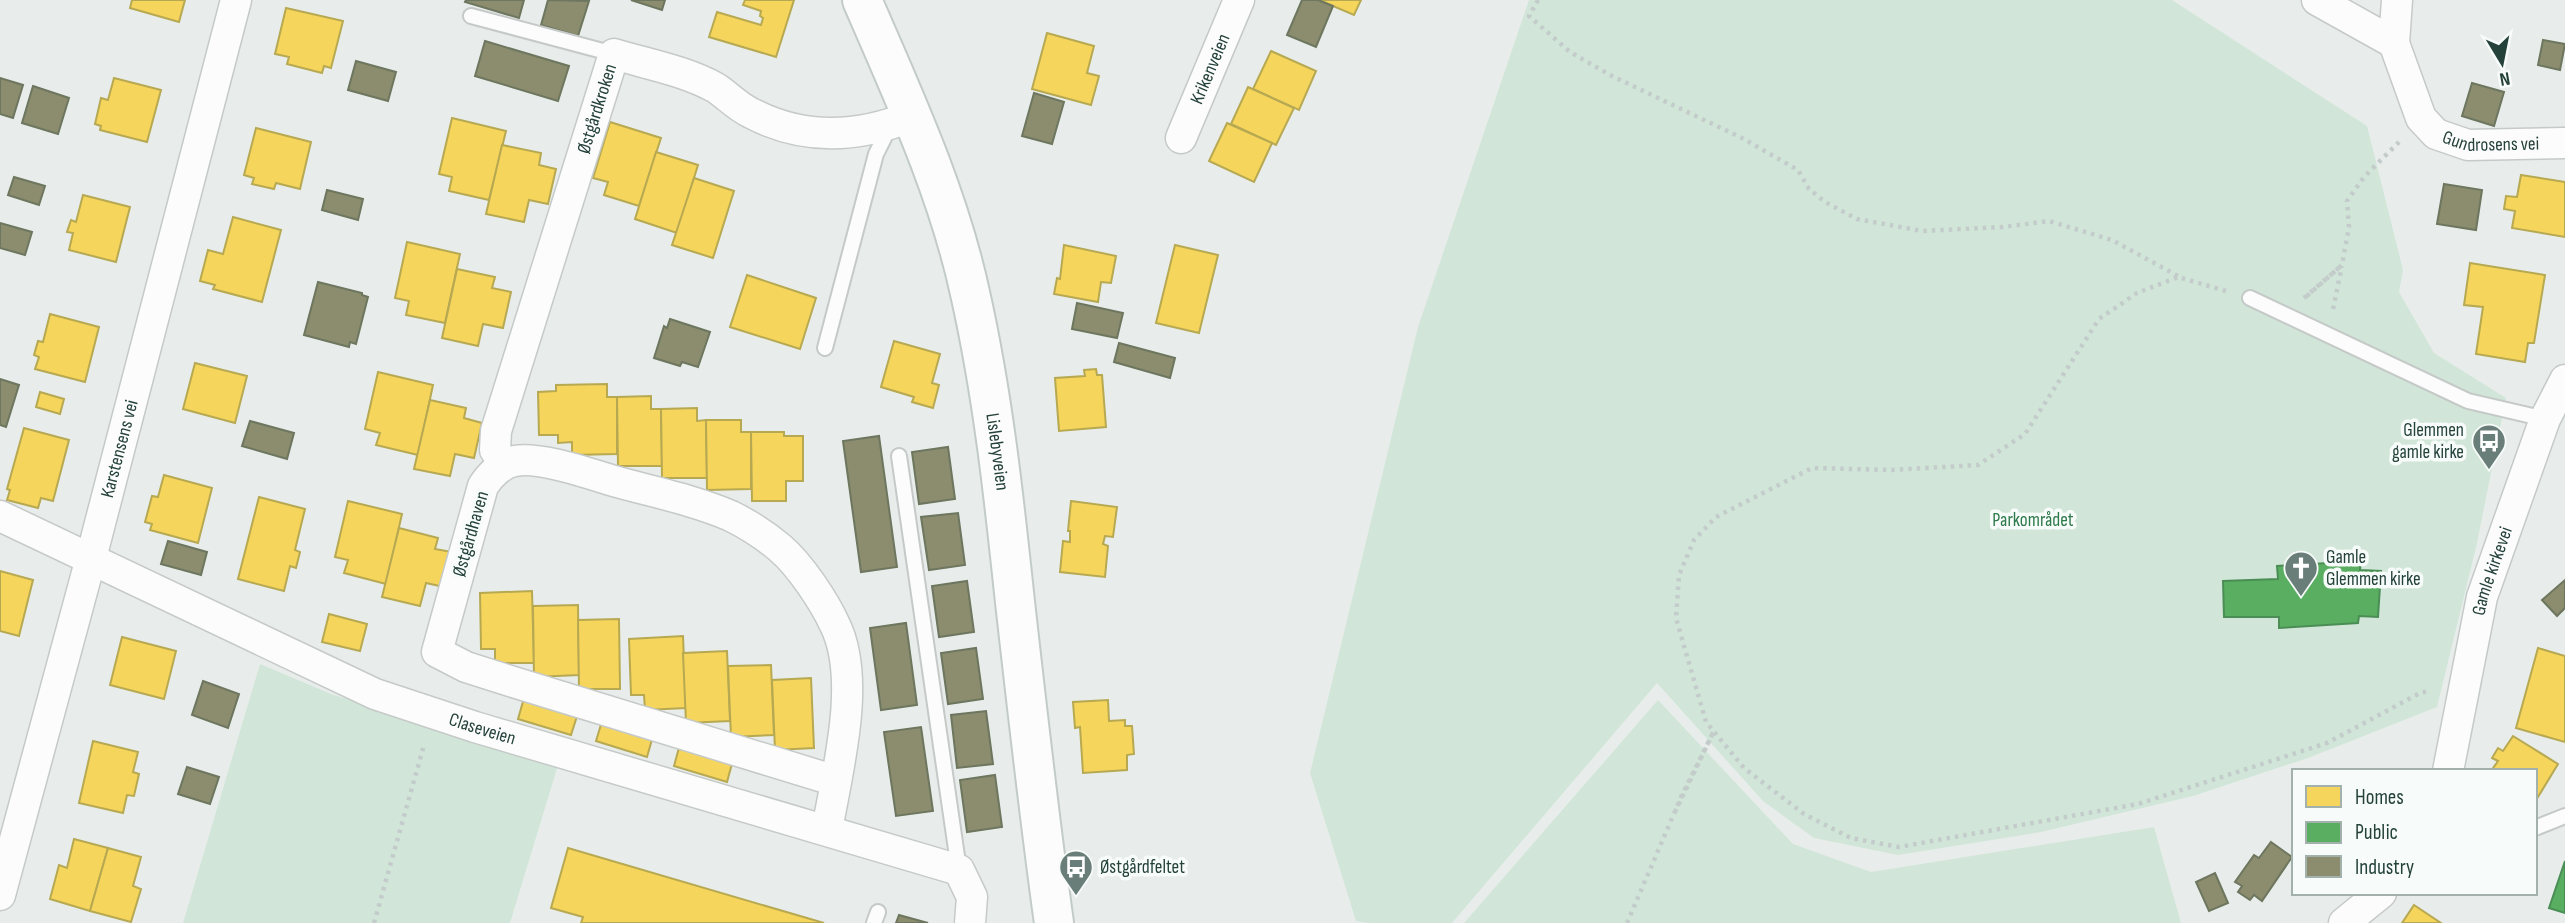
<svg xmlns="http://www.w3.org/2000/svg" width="2565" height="923" viewBox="0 0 2565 923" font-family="'Sofia Sans Condensed',sans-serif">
  <rect width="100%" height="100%" fill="#e8edeb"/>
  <g fill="#d1e6d8">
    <path d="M 1529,0 L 2172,0 L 2367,126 L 2403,270 L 2399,292 L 2434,353 L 2506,398 L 2477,543 L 2437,707 L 2308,758 L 2193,796 L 2041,832 L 1898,855 L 1814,838 L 1763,801 L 1657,683 L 1452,923 L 1369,923 L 1356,921 L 1310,773 L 1418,327 Z"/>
    <path d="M 260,664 L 331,694 L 558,765 L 510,923 L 183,923 Z"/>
    <path d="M 1658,700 L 1793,844 L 1871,872 L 2154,827 L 2181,923 L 1464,923 Z"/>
  </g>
  <g fill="#f6d55c" stroke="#b7a952" stroke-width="2">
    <path d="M 132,0 L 185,0 L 179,22 L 130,8 Z"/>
    <path d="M 745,0 L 794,0 L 776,57 L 709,37 L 717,12 L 761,25 L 763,18 L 760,16 L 761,11 L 743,5 Z"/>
    <path d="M 1319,0 L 1361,0 L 1354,15 Z"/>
    <path d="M 286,8 L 343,21 L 331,68 L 324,66 L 322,73 L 287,64 L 289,57 L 275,54 Z"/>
    <path d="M 1047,33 L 1094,46 L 1087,73 L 1099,76 L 1091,105 L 1032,89 Z"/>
    <path d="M 1271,51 L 1316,71 L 1299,110 L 1253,89 Z"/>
    <path d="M 114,78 L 161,90 L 147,142 L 100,130 L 101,126 L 95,124 L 101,98 L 108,100 Z"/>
    <path d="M 1248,87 L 1294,108 L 1276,145 L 1231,124 Z"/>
    <path d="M 452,118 L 506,131 L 489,200 L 449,191 L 452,177 L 439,174 Z"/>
    <path d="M 610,122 L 661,138 L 639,206 L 604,195 L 608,182 L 593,178 Z"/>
    <path d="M 1227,123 L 1272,143 L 1254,182 L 1209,161 Z"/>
    <path d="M 256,128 L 311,142 L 300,189 L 276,183 L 274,189 L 252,184 L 254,178 L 244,175 Z"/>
    <path d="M 502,145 L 541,153 L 539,165 L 556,169 L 548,204 L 529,200 L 524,222 L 486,214 Z"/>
    <path d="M 656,152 L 698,165 L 677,233 L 635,219 Z"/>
    <path d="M 2521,175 L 2565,182 L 2565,237 L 2512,228 L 2515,211 L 2504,209 L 2506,196 L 2517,197 Z"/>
    <path d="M 694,178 L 734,191 L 713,258 L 672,245 Z"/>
    <path d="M 83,195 L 130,207 L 116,262 L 69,250 L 73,233 L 67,232 L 71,220 L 76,222 Z"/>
    <path d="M 233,217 L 281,230 L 262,302 L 213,289 L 215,285 L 200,281 L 208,250 L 223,254 Z"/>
    <path d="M 407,242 L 460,254 L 445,323 L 406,315 L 409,301 L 395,298 Z"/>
    <path d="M 1064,245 L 1116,256 L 1111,283 L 1101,282 L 1098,302 L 1054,294 L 1057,278 L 1060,279 Z"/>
    <path d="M 1175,245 L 1218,255 L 1199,333 L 1156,323 Z"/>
    <path d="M 2470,263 L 2545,275 L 2534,343 L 2528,343 L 2525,362 L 2476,354 L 2483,307 L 2464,305 Z"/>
    <path d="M 457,269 L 495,277 L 492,288 L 511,292 L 503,328 L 483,324 L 478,346 L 442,338 Z"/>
    <path d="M 747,275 L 816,298 L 800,349 L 730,327 Z"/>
    <path d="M 50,314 L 99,327 L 85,382 L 35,369 L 39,357 L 34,355 L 38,341 L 43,342 Z"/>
    <path d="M 894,341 L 940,354 L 932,383 L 939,385 L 933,408 L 912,402 L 914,397 L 881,387 Z"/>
    <path d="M 195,363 L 247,376 L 235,423 L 183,409 Z"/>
    <path d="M 1096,369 L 1097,375 L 1102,375 L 1106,427 L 1059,431 L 1055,378 L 1085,376 L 1084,370 Z"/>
    <path d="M 378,372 L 433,385 L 418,455 L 376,445 L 380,433 L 365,429 Z"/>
    <path d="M 607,384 L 607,397 L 617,397 L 617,454 L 572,455 L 572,442 L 558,443 L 558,435 L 539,435 L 538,392 L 556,391 L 556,385 Z"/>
    <path d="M 40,392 L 64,399 L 60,414 L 36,407 Z"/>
    <path d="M 651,396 L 651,409 L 661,409 L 662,466 L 618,466 L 617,397 Z"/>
    <path d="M 430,400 L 466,408 L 464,418 L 482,423 L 474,458 L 455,454 L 450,476 L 414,469 Z"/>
    <path d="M 697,408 L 697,421 L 706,420 L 707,478 L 662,478 L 661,409 Z"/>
    <path d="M 706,420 L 741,420 L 741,432 L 751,432 L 751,489 L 707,490 Z"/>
    <path d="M 24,428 L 69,440 L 53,501 L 41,498 L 38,508 L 7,500 L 10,490 L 7,489 Z"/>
    <path d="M 751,432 L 784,432 L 784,436 L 803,436 L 803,481 L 786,481 L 786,501 L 752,501 Z"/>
    <path d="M 164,475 L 212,488 L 198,543 L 150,530 L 152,524 L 145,522 L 152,496 L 158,497 Z"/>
    <path d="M 259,497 L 305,509 L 295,550 L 300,552 L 296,568 L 290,566 L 284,591 L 238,579 Z"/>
    <path d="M 348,501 L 402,514 L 386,584 L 344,573 L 348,560 L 335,557 Z"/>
    <path d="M 1071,501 L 1117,507 L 1113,537 L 1105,536 L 1103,544 L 1108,546 L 1105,577 L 1060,572 L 1063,541 L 1070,542 L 1070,531 L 1068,531 Z"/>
    <path d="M 399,528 L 438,538 L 435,549 L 452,552 L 444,587 L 426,583 L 420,606 L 382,597 Z"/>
    <path d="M 0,571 L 33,580 L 19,636 L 0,631 Z"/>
    <path d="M 532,591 L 534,663 L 495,663 L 495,649 L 481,649 L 480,593 Z"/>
    <path d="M 578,605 L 579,675 L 534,677 L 533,606 Z"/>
    <path d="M 329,614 L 367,624 L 360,651 L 322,642 Z"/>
    <path d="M 619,619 L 620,689 L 579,689 L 578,620 Z"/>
    <path d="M 683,636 L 686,708 L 645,710 L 644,695 L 631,695 L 629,639 Z"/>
    <path d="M 122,637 L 176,651 L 164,699 L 110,685 Z"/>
    <path d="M 2538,648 L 2565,656 L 2565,742 L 2516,728 Z"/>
    <path d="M 727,651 L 730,721 L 686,723 L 683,653 Z"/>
    <path d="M 771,665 L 774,735 L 731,737 L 728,666 Z"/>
    <path d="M 811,678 L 814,748 L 775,750 L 772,680 Z"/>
    <path d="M 524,698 L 578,713 L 571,735 L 518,719 Z"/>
    <path d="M 1108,700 L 1109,721 L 1125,720 L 1125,726 L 1132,726 L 1134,754 L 1127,755 L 1127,770 L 1083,773 L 1080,727 L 1075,728 L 1073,702 Z"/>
    <path d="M 602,721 L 653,736 L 647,757 L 596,741 Z"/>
    <path d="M 2513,736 L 2558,764 L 2535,802 L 2535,771 L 2491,771 L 2498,761 L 2492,758 L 2498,748 L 2503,751 Z"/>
    <path d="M 93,741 L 138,752 L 133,772 L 139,774 L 134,796 L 127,795 L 123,813 L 79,803 Z"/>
    <path d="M 680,744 L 733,760 L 727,782 L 674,766 Z"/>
    <path d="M 74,839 L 108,848 L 90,911 L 50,899 L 59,865 L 67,868 Z"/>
    <path d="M 108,848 L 141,857 L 133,886 L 141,889 L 131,922 L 90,911 Z"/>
    <path d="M 568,848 L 824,923 L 581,923 L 583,917 L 551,908 Z"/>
    <path d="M 2414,905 L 2441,923 L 2402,923 Z"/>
  </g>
  <g fill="#5aae61" stroke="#4a8e55" stroke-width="2">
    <path d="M 2361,561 L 2360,570 L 2381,571 L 2378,617 L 2359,616 L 2358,623 L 2279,628 L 2279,617 L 2224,617 L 2223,581 L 2278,579 L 2277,566 Z"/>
    <path d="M 2565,861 L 2565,913 L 2549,908 Z"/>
  </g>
  <g fill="#8c8c6e" stroke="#6d765e" stroke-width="2">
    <path d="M 466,0 L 524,0 L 519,18 L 465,2 Z"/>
    <path d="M 548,0 L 589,1 L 578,36 L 541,25 Z"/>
    <path d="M 631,0 L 665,0 L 662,10 Z"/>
    <path d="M 1302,0 L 1318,0 L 1333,6 L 1316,47 L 1287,35 Z"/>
    <path d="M 2543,40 L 2565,44 L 2560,70 L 2538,65 Z"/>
    <path d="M 485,41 L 569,66 L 558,101 L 475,76 Z"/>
    <path d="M 356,61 L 396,72 L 388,101 L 348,90 Z"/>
    <path d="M 0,78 L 23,85 L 13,118 L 0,114 Z"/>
    <path d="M 2472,83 L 2504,92 L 2494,126 L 2462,116 Z"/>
    <path d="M 33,86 L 69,98 L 58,134 L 22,123 Z"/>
    <path d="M 1034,93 L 1064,102 L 1052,144 L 1022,136 Z"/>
    <path d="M 14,177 L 45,186 L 39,205 L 8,195 Z"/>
    <path d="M 2444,184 L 2482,190 L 2476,230 L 2437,224 Z"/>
    <path d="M 327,190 L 363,199 L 358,220 L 322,210 Z"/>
    <path d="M 0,223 L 32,232 L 25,255 L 0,248 Z"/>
    <path d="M 318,282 L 362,293 L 362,295 L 368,297 L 356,344 L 350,342 L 349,347 L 304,335 Z"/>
    <path d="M 1077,303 L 1123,313 L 1117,338 L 1072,329 Z"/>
    <path d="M 670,319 L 710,332 L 698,367 L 682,362 L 680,366 L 654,358 L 664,326 L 667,328 Z"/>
    <path d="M 1119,343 L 1175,358 L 1170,378 L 1114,362 Z"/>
    <path d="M 0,379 L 19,385 L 6,427 L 0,425 Z"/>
    <path d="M 250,421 L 294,433 L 287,459 L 242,446 Z"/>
    <path d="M 879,436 L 897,567 L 861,572 L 843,441 Z"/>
    <path d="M 948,447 L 955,499 L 919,504 L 912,452 Z"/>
    <path d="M 958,513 L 965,565 L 929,570 L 921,517 Z"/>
    <path d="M 168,541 L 207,552 L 201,575 L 161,564 Z"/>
    <path d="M 2565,580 L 2565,608 L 2557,616 L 2542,600 Z"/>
    <path d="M 967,581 L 974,632 L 939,637 L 932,586 Z"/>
    <path d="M 906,623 L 917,705 L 881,710 L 870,628 Z"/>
    <path d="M 976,648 L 983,699 L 948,704 L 941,653 Z"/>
    <path d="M 203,681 L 239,694 L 228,728 L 192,715 Z"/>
    <path d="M 986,711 L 993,764 L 957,768 L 951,715 Z"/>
    <path d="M 921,727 L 933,811 L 896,816 L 884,732 Z"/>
    <path d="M 187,767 L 219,777 L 210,804 L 178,794 Z"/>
    <path d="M 995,775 L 1002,827 L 967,832 L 960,780 Z"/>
    <path d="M 2271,842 L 2292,857 L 2262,901 L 2254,895 L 2250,900 L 2238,892 L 2242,886 L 2235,882 L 2254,855 L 2259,858 Z"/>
    <path d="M 2215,873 L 2228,903 L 2209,911 L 2196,882 Z"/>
    <path d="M 899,915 L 928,923 L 896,923 Z"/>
  </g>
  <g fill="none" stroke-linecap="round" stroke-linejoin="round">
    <g stroke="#c5cac8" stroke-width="18">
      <g id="lane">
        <path d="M 471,16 L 614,54"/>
        <path d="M 2250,298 L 2468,401 L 2545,419"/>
        <path d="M 825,348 L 876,154 L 890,126"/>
        <path d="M 899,456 L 959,870"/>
        <path d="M 2535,828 L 2565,816"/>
        <path d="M 874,923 L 878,912"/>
      </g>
    </g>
    <g stroke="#c5cac8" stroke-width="33">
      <g id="street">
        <path d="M 2317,0 L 2394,43"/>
        <path id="s1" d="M 2397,0 L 2394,43 L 2421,118 L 2436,134 L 2468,145 L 2565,143"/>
        <path id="s2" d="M 1181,138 L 1239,0"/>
        <path id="s3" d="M 505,464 L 495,450 L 496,431 L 614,54 C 647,64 686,71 716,88 C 728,96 738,107 751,113 C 804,141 858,138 912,116"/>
        <path id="s4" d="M 0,516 L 375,694 L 475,727 L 959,870 L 972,897 L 970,923"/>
        <path id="s5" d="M 2448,771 L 2482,597 L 2545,419 L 2565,380"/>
        <path d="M 827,830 C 837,772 862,680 835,625 C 824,601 800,565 780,548 C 766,536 747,524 731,516 C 694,500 653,492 614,481 C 590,474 539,456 515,461 C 502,463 490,475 483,486 L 437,652 L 466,667 L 510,681 L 836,781"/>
        <path id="s6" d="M 0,895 L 91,558 L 236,0"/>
        <path d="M 2344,923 L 2381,893"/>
      </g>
    </g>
    <g stroke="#c3cbc8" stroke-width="42">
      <g id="secondary">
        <path id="s7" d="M 862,0 C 903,95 948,191 970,293 C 993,395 1004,498 1015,602 C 1027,709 1039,816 1054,923"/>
      </g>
    </g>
    <g stroke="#c3ccca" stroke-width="4.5" stroke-dasharray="3.5 5" stroke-linecap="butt">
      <path d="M 1538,0 L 1529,16 L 1570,52 L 1612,76 L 1742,138 L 1798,170 L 1809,189 L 1825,202 L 1857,219 L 1922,231 L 2003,227 L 2049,221 L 2112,240 L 2178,276"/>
      <path d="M 2226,291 L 2178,277 L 2137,293 L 2099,319 L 2025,434 L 1978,465 L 1892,470 L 1812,468 L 1716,517 L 1694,540 L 1679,575 L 1676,618 L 1706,722 L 1744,768 L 1804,814 L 1851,838 L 1899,847 L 2138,804 L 2327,743 L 2420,693 L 2429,691"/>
      <path d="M 2307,296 L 2342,265 L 2349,227 L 2347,201 L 2364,177 L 2399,142"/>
      <path d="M 2304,298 L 2342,265"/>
      <path d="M 2333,309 L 2342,266"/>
      <path d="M 374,923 L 424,745"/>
      <path d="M 1627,923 L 1682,795 L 1714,731 L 1675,812"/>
    </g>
    <use href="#lane" stroke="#fcfcfc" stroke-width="14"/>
    <use href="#street" stroke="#fcfcfc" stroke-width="30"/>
    <use href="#secondary" stroke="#fcfcfc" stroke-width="38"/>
  </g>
  <defs>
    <g id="bus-pin" transform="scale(1.75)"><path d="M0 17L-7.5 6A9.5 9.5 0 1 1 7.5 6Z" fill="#697e78" stroke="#f7fbf9"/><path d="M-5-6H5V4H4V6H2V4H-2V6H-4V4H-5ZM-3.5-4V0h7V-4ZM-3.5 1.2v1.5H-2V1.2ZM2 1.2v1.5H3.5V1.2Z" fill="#fff"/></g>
    <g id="church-pin" transform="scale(1.75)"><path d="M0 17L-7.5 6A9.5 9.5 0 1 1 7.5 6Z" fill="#697e78" stroke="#f7fbf9"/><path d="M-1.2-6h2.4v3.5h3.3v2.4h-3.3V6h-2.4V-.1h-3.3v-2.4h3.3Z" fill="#fff"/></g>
  </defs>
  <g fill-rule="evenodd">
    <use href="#bus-pin" x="2489" y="441"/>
    <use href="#church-pin" x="2301" y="568"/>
    <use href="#bus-pin" x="1076" y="867"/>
  </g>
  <g text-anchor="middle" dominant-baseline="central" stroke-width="7" stroke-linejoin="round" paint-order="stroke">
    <g font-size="19" fill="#24423a" stroke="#f7fbf9">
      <text stroke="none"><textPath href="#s2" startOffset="75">Krikenveien</textPath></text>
      <text stroke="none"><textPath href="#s3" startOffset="374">Østgårdkroken</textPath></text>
      <text stroke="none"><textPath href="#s1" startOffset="201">Gundrosens vei</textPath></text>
      <text stroke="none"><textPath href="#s6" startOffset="462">Karstensens vei</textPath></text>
      <text stroke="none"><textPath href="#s7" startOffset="474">Lislebyveien</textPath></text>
      <text transform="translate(471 534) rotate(-74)">Østgårdhaven</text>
      <text stroke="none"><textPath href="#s5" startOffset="205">Gamle kirkevei</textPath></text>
      <text stroke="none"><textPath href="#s4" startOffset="528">Claseveien</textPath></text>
    </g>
    <g font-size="19" fill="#24423a" stroke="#f7fbf9" text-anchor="start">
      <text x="2464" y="430" text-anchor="end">Glemmen<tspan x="2464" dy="22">gamle kirke</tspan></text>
      <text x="2326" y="557">Gamle<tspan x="2326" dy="22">Glemmen kirke</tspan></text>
      <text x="1100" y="867">Østgårdfeltet</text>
    </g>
    <g font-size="19" fill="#2d7a4b" stroke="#f7fbf9">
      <text x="2033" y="520">Parkområdet</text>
    </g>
  </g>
  <rect x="2292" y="769" width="245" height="126" fill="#f7fbf9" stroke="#a3b1ad" stroke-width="2"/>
  <rect x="2306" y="786" width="35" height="21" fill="#f6d55c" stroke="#a3b1ad" stroke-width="2"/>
  <text x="2355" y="804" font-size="21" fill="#24423a">Homes</text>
  <rect x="2306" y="822" width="35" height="21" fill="#5aae61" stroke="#a3b1ad" stroke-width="2"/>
  <text x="2355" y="839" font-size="21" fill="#24423a">Public</text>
  <rect x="2306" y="856" width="35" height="21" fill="#8c8c6e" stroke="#a3b1ad" stroke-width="2"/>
  <text x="2355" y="874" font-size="21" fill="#24423a">Industry</text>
  <g transform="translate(2502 63) rotate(170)" stroke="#f7fbf9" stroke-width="5" paint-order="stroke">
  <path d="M0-5L12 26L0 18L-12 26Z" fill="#24423a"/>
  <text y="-10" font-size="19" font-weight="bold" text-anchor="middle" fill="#24423a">N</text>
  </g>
</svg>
